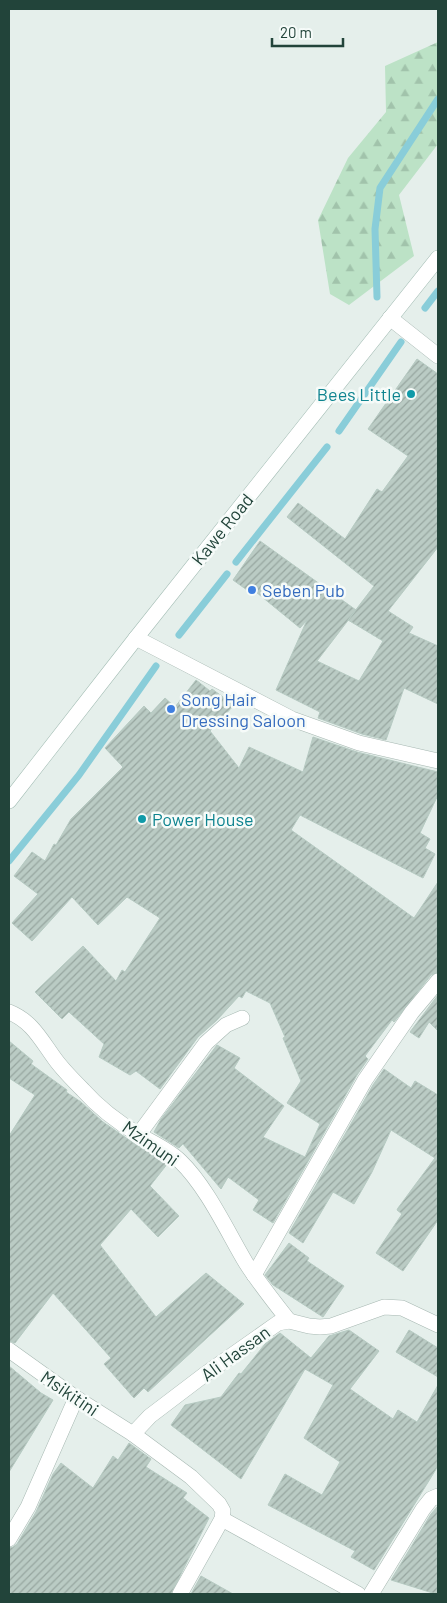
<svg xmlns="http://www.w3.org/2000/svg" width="447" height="1603" viewBox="0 0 447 1603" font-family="Barlow,sans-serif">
  <defs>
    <pattern id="forest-firs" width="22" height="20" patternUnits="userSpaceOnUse" patternTransform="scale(1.25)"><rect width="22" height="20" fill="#bce2c6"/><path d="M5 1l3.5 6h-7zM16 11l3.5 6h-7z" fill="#a1c3ab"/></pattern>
    <pattern id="building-hatch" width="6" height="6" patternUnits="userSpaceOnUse" patternTransform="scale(1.25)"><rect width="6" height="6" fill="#bacbc4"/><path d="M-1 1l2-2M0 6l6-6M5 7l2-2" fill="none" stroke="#97a6a0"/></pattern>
  </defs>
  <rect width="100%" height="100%" fill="#e5efeb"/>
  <path fill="url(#forest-firs)" d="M 438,42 L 438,144 L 399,195 L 414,256 L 349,305 L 330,294 L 318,220 L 348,158 L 386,112 L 385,66 Z"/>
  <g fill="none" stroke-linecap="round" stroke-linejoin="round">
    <g stroke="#89cdd9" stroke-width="7">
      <path d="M 377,297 L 375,229 L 380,188 L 438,99"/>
      <path d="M 425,308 L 438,291"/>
      <path d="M 339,431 L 401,342"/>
      <path d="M 236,562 L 327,447"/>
      <path d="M 179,635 L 227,574"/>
      <path d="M 9,861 L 79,775 L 156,666"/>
    </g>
  </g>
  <g fill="url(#building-hatch)" stroke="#b6cac2">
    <path d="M 417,359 L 438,374 L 438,547 L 388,611 L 413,627 L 409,633 L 438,646 L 438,704 L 404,688 L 386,740 L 362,734 L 318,718 L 320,712 L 276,690 L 307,620 L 300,628 L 256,592 L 254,595 L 233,580 L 260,541 L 356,610 L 317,661 L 359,681 L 383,641 L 348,620 L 374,586 L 287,517 L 298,503 L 345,539 L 377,489 L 382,492 L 408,456 L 368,429 Z"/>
    <path d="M 196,680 L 210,691 L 212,689 L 234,705 L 210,731 L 239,768 L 249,747 L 303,772 L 313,737 L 357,752 L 438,772 L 438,795 L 420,833 L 430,839 L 425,848 L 435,854 L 423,878 L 300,815 L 291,830 L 414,918 L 438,882 L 438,972 L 431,975 L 394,1022 L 392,1020 L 365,1056 L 368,1059 L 357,1075 L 273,1223 L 253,1210 L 259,1200 L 228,1177 L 221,1189 L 183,1144 L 179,1148 L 154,1132 L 161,1119 L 217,1045 L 240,1058 L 234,1068 L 284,1106 L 263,1137 L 305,1157 L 320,1124 L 287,1103 L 301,1081 L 283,1038 L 285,1037 L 270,1003 L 246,991 L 242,998 L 239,996 L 217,1020 L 198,1037 L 160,1089 L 136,1071 L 130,1075 L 99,1057 L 104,1044 L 69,1012 L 62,1019 L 35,992 L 83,946 L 116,981 L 122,970 L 125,972 L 160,918 L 127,897 L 98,925 L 72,897 L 32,941 L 12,923 L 38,894 L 14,876 L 32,852 L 45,861 L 54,844 L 56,845 L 71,819 L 123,767 L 105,748 L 144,706 L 151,713 L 165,698 L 175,707 Z"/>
    <path d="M 438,995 L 438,1031 L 429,1022 L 419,1038 L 410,1032 Z"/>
    <path d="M 9,1041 L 33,1061 L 31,1064 L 67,1090 L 66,1092 L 81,1102 L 103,1122 L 138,1146 L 168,1163 L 150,1186 L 179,1216 L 158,1237 L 131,1209 L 100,1245 L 156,1317 L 206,1273 L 244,1304 L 148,1392 L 144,1388 L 134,1398 L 104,1364 L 111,1358 L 53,1293 L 15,1343 L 9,1341 L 9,1136 L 35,1095 L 9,1078 Z"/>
    <path d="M 384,1069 L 411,1088 L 415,1081 L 438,1095 L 438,1220 L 403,1271 L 376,1253 L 402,1214 L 397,1210 L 398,1208 L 435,1158 L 391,1130 L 372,1172 L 354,1204 L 333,1192 L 303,1243 L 289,1233 L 373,1085 Z"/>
    <path d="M 289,1243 L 309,1258 L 307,1261 L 344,1286 L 323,1317 L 273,1285 L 265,1275 Z"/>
    <path d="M 349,1330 L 379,1351 L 350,1389 L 393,1419 L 398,1410 L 417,1422 L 438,1385 L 438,1466 L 374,1570 L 351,1557 L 355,1551 L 268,1505 L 285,1474 L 322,1495 L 340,1462 L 304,1438 L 333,1385 L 305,1369 L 241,1479 L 171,1425 L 185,1405 L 221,1397 L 239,1373 L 241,1374 L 265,1344 L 280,1333 L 311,1358 L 329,1336 Z"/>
    <path d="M 409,1330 L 438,1348 L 438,1377 L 396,1352 Z"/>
    <path d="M 9,1366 L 41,1393 L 53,1400 L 9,1472 Z"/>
    <path d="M 129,1443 L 151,1459 L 146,1467 L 187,1493 L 183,1498 L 209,1518 L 171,1594 L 9,1594 L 9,1548 L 13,1547 L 17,1544 L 36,1512 L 53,1474 L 61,1463 L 93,1488 L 113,1456 L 118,1460 Z"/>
    <path d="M 438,1506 L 438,1594 L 436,1594 L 391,1580 L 431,1514 Z"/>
    <path d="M 201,1576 L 233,1594 L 191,1594 Z"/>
  </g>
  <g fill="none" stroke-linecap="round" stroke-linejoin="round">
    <g stroke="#a7b8b2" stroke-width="16">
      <g id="street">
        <path d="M 390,318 L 438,356"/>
        <path d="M 136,638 L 292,719 L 359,743 L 438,761"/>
        <path d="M 9,1012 C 32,1021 41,1040 55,1059 C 63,1070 73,1080 83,1090 C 98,1107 119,1123 139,1135 C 153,1143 169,1150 180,1161 C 207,1187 227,1231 246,1263 C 259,1283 274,1302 289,1321"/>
        <path d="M 139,1134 L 206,1043 L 226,1025 L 242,1018"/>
        <path d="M 254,1275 L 365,1080 L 412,1012 L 438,981"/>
        <path d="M 9,1350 L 76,1398 L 133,1434 L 191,1477 L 219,1504 L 223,1511 L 222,1519 L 180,1594"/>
        <path d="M 133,1434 L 150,1416 L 204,1375 L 278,1323 L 289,1321 L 309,1326 L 320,1327 L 331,1326 L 384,1307 L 402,1308 L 438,1325"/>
        <path d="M 222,1519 L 358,1594"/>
        <path d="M 9,1539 L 28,1507 L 76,1398"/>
        <path d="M 371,1594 L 423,1509 L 431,1499 L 438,1496"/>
      </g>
    </g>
    <g stroke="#a2bcb3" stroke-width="16">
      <path id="secondary" d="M 9,801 L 136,638 L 438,258"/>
    </g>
    <use href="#street" stroke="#fff" stroke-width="15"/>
    <use href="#secondary" stroke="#fff" stroke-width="15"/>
  </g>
  <g fill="#0f9aa8" stroke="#f6fbf9" stroke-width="2">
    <circle cx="411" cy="394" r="5"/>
    <circle cx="142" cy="819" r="5"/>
  </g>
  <g fill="#3f7fe0" stroke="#f6fbf9" stroke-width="2">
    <circle cx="252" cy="590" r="5"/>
    <circle cx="171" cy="709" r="5"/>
  </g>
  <g text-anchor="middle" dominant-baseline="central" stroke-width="5" stroke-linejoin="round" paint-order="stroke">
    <g font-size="18" fill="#0d838f" stroke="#f6fbf9" text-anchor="end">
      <text x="401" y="394">Bees Little</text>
      <text x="152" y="819" text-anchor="start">Power House</text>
    </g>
    <g font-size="18" fill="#22443a" stroke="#f6fbf9">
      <text transform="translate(222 529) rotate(-51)">Kawe Road</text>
      <text transform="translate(151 1143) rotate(35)">Mzimuni</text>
      <text transform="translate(235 1353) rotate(-36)">Ali Hassan</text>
      <text transform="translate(70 1393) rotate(34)">Msikitini</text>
    </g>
    <g font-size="18" fill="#366cbe" stroke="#f6fbf9" text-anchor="start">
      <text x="262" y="590">Seben Pub</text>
      <text x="181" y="699">Song Hair<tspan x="181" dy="21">Dressing Saloon</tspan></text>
    </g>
  </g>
  <rect width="447" height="1603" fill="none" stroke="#22443a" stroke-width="20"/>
  <path d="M272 38v8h71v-8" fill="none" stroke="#22443a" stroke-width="2.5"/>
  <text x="280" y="38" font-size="15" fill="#22443a" stroke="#f6fbf9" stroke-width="4" paint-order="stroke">20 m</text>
</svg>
